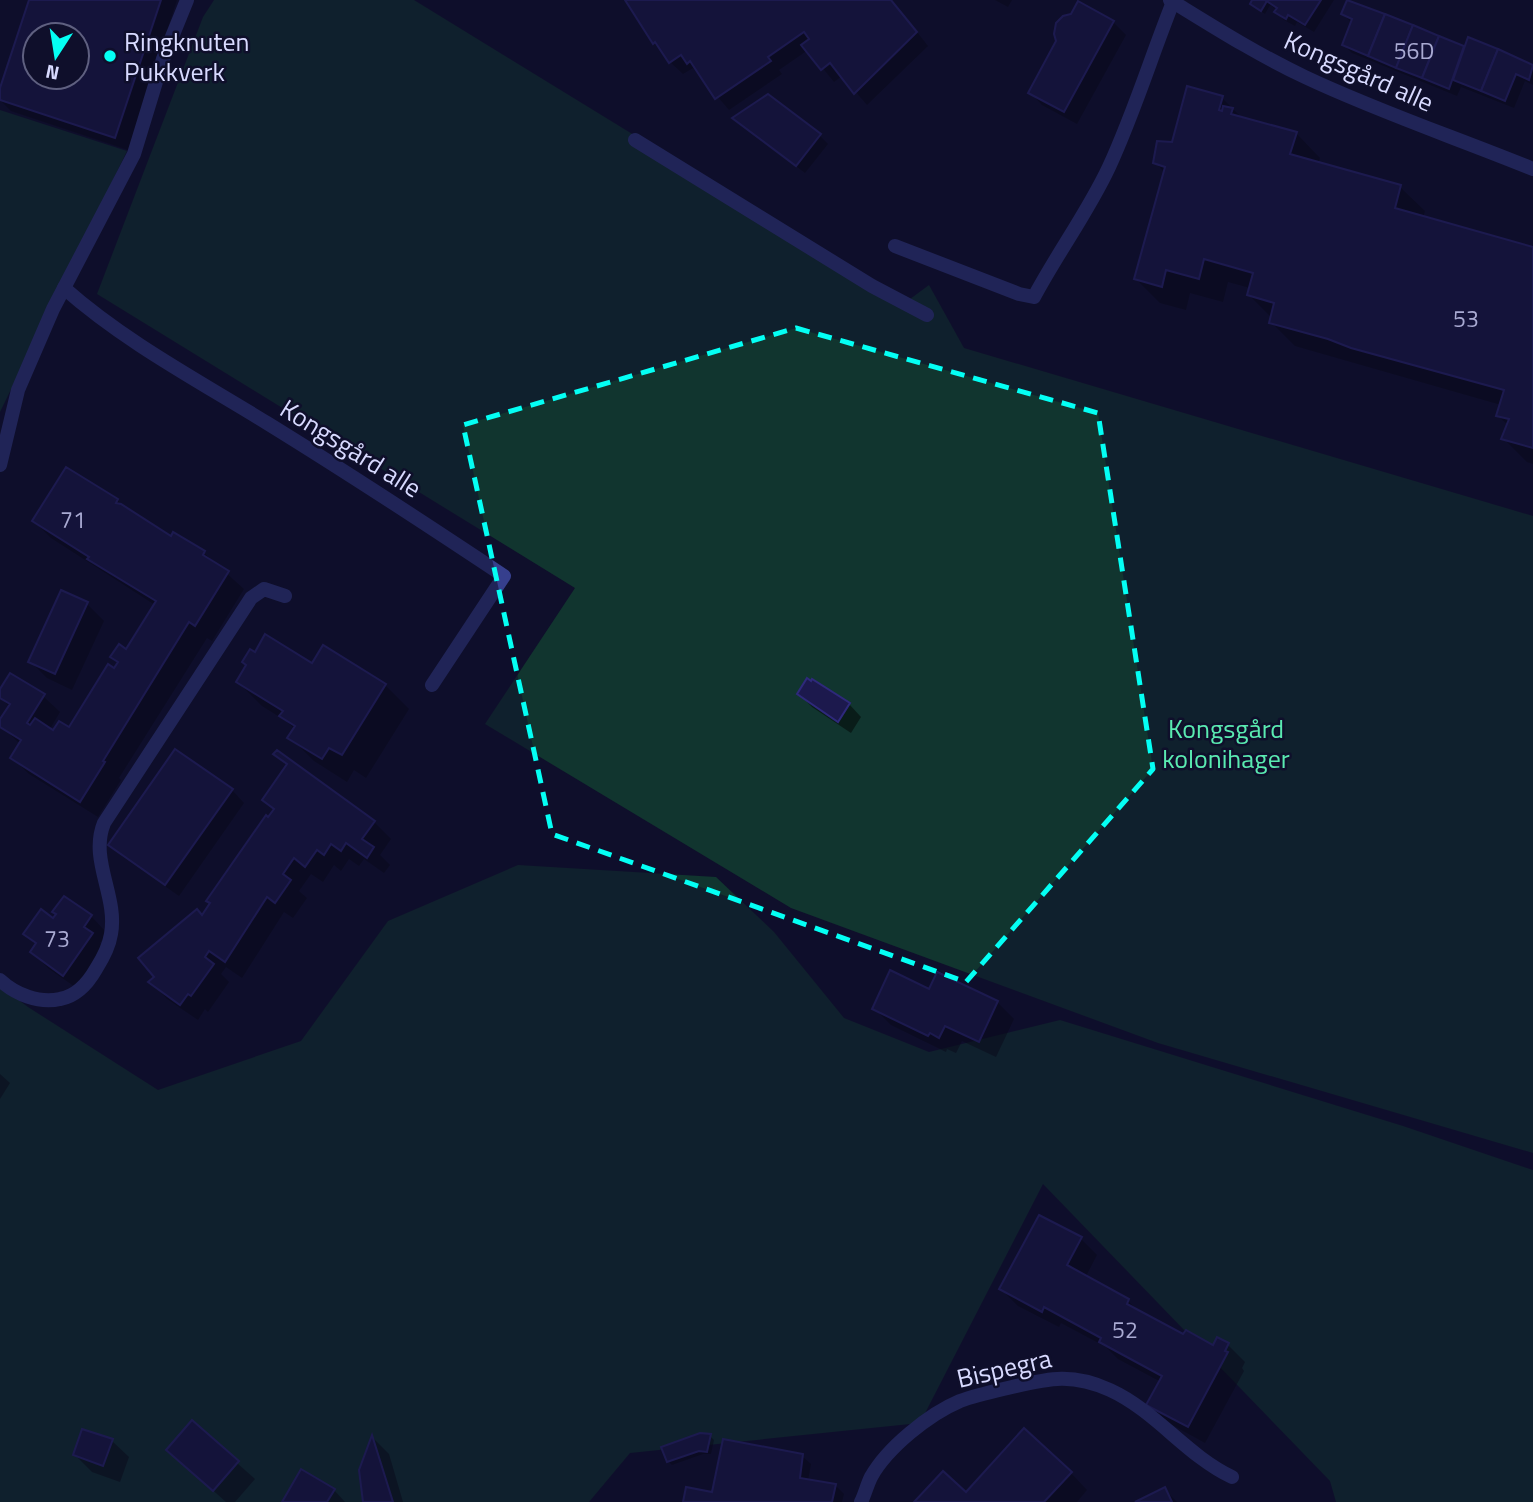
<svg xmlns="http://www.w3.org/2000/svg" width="1533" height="1502" viewBox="0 0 1533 1502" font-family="'Titillium Web',sans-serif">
  <rect width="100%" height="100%" fill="#0f0f2b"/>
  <g fill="#11352f">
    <path d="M 214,0 L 414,0 L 906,302 L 929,285 L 964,348 L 1533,516 L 1533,1153 L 1158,1043 L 791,908 L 485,724 L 575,588 L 97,294 L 203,17 Z"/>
    <path d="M 0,110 L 127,151 L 0,412 Z"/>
    <path d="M 518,865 L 716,877 L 774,932 L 844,1018 L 929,1052 L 1060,1020 L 1403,1126 L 1533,1170 L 1533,1502 L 1336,1502 L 1330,1481 L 1043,1184 L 920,1423 L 630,1453 L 589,1502 L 0,1502 L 0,986 L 28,1007 L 158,1090 L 301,1041 L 388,921 Z"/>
  </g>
  <g fill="#0007" fill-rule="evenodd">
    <path d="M 31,0 L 177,0 L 128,150 L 11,111 L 0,100 L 0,94 ZM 35,35 L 77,35 L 77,77 L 35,77 Z"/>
    <path d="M 627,0 L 892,0 L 928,46 L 867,105 L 842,76 L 834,82 L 808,50 L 779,70 L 782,74 L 729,110 L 693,68 L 683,74 L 670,62 L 654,43 Z"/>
    <path d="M 995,0 L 1012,0 L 1008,7 Z"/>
    <path d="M 1251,0 L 1334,0 L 1314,32 L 1297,22 L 1295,26 L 1284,20 L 1276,12 L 1277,10 L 1270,5 L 1265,14 L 1256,8 Z"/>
    <path d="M 1348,2 L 1465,48 L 1469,39 L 1533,66 L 1533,85 L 1525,81 L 1514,108 L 1461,87 L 1457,96 L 1352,53 L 1344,45 L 1351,22 L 1343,14 Z"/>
    <path d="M 1113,22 L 1126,35 L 1077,124 L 1042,105 L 1030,92 Z"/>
    <path d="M 1222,98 L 1243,119 L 1296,133 L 1320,158 L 1318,164 L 1400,187 L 1425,211 L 1423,218 L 1533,248 L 1533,464 L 1527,462 L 1503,438 L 1509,426 L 1498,416 L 1501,405 L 1295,346 L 1271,322 L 1272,318 L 1249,295 L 1250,288 L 1228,282 L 1223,302 L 1190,293 L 1186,310 L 1160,303 L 1136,279 L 1165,173 L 1155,162 Z"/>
    <path d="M 743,126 L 820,136 L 828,144 L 805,173 Z"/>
    <path d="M 117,500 L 127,510 L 172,538 L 204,553 L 244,589 L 212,641 L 207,638 L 119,778 L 121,780 L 98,817 L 29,774 L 12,758 L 20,744 L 0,725 L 10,707 L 0,697 L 0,692 L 43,696 L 60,712 L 50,729 L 54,732 L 70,729 L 119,663 L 113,657 L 127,651 L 155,605 L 51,538 L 34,521 Z"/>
    <path d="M 87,604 L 104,621 L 72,690 L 47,678 L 31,662 Z"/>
    <path d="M 313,666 L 385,685 L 409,709 L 366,778 L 354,770 L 347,782 L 314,761 L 290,737 L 295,729 L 286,721 L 262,706 L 238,682 Z"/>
    <path d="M 799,694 L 849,704 L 861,717 L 851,733 L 812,707 Z"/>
    <path d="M 276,754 L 374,822 L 391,839 L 380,855 L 390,865 L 384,873 L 364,859 L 359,866 L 349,859 L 341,871 L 334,865 L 323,882 L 311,874 L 299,891 L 307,898 L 293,918 L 284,912 L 242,978 L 226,967 L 221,974 L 229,982 L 208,1012 L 205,1009 L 198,1020 L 167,999 L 151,982 L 203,917 L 275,811 L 264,800 L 287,766 Z"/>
    <path d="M 232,790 L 244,803 L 179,896 L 123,857 L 110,845 Z"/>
    <path d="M 91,916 L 107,933 L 100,943 L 108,951 L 81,991 L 49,969 L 32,952 L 36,945 L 25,934 L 53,920 Z"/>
    <path d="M 930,991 L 997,1002 L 1014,1019 L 996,1057 L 962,1041 L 956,1053 L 947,1049 L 946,1052 L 891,1025 L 874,1008 Z"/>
    <path d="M 0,1074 L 10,1083 L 0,1099 Z"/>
    <path d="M 1081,1239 L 1097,1255 L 1085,1278 L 1128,1301 L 1141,1313 L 1184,1337 L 1213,1347 L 1218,1339 L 1228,1345 L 1245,1362 L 1242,1368 L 1244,1371 L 1205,1443 L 1165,1421 L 1148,1405 L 1161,1382 L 1118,1359 L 1106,1347 L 1061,1323 L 1059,1327 L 1018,1306 L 1001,1289 Z"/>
    <path d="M 192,1423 L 255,1479 L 235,1502 L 226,1502 L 168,1450 Z"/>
    <path d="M 710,1436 L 714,1440 L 711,1454 L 703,1454 L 672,1465 L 668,1461 Z"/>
    <path d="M 373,1438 L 389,1454 L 403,1502 L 365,1502 Z"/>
    <path d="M 112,1441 L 129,1457 L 120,1482 L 92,1472 L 75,1455 Z"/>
    <path d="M 802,1456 L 811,1464 L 808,1481 L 835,1485 L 844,1494 L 842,1502 L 685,1502 L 714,1494 Z"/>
    <path d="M 1071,1473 L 1087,1490 L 1077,1502 L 916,1502 Z"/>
    <path d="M 1164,1489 L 1177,1502 L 1139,1502 Z"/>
    <path d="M 334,1490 L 345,1502 L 284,1502 Z"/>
  </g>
  <g fill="#1c194d" stroke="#2e297b" stroke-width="2" fill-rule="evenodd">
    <path d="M 29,0 L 161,0 L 115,138 L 0,100 L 0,88 ZM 35,35 L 77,35 L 77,77 L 35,77 Z"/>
    <path d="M 625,0 L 891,0 L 917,32 L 854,94 L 830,63 L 821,70 L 801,45 L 809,39 L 804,32 L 768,57 L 771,61 L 715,99 L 690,61 L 687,64 L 681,55 L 669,63 L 655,42 L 653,44 Z"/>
    <path d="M 1252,0 L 1265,0 L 1267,1 L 1261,11 L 1250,4 Z"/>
    <path d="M 1265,0 L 1321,0 L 1305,25 L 1288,15 L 1286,19 L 1274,12 L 1277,8 Z"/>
    <path d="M 1347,0 L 1385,14 L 1368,56 L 1342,45 L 1352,19 L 1341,14 Z"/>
    <path d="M 1078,1 L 1114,21 L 1064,112 L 1028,93 L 1056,41 L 1054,34 L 1056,23 L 1063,16 L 1071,14 Z"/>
    <path d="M 1385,14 L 1413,25 L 1396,68 L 1368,56 Z"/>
    <path d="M 1413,25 L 1439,36 L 1422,78 L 1396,68 Z"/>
    <path d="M 1439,36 L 1464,46 L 1449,89 L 1422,78 Z"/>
    <path d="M 1468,37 L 1498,49 L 1481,91 L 1453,80 Z"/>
    <path d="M 1498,49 L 1533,65 L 1529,80 L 1516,74 L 1505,101 L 1481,91 Z"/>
    <path d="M 1187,86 L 1223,96 L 1219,110 L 1222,111 L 1223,106 L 1233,108 L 1231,114 L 1297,132 L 1290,154 L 1401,185 L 1395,208 L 1533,247 L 1533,448 L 1501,439 L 1509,419 L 1496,416 L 1504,390 L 1351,348 L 1328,339 L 1269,323 L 1274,303 L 1247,295 L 1253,273 L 1204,259 L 1199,279 L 1166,270 L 1162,287 L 1134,279 L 1165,167 L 1153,163 L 1157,141 L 1172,142 Z"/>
    <path d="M 768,94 L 821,134 L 796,166 L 732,118 Z"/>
    <path d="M 66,467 L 118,499 L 116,503 L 121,504 L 171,536 L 173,532 L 205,551 L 203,555 L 229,571 L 195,626 L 189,622 L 103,761 L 105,762 L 80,802 L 10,758 L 21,740 L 0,727 L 0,719 L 10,704 L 0,698 L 0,689 L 10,673 L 45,694 L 27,723 L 30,725 L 35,718 L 53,730 L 59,721 L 69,727 L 108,664 L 114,668 L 118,662 L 110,657 L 119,644 L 126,649 L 156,601 L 87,559 L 89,557 L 32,521 Z"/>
    <path d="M 61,590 L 88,602 L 55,674 L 28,662 Z"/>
    <path d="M 265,634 L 312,663 L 323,645 L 386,684 L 342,755 L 329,748 L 322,759 L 287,738 L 295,726 L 279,716 L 283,711 L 236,682 L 246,665 L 242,662 L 250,649 L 255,652 Z"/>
    <path d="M 807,678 L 811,681 L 812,679 L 850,703 L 838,722 L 797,694 Z"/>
    <path d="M 175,749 L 233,789 L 165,885 L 108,845 Z"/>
    <path d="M 277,750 L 375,821 L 362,839 L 374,847 L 367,858 L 346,843 L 341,851 L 331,844 L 324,855 L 317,850 L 305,867 L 294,858 L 283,874 L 291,880 L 275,903 L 267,897 L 225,962 L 209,951 L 205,957 L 214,964 L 191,996 L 188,994 L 180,1005 L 148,982 L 154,977 L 138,958 L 197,909 L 202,915 L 210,903 L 206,901 L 266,815 L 268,817 L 274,809 L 262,800 L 287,764 L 273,754 Z"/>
    <path d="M 64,896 L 92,915 L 84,927 L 93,933 L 63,976 L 30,952 L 36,943 L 23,934 L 41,909 L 53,918 L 56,914 L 52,912 Z"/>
    <path d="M 890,970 L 929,989 L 937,972 L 998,1001 L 979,1042 L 945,1026 L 939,1038 L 930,1033 L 928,1036 L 872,1009 Z"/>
    <path d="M 1039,1215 L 1082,1237 L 1067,1265 L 1129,1299 L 1127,1304 L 1183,1334 L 1186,1330 L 1213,1345 L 1217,1337 L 1229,1343 L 1225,1351 L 1228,1352 L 1188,1427 L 1146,1405 L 1162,1376 L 1099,1342 L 1101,1338 L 1044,1307 L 1042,1312 L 999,1289 Z"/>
    <path d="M 192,1420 L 239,1461 L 213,1491 L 166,1450 Z"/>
    <path d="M 1024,1428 L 1072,1472 L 1044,1502 L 914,1502 L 943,1471 L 966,1492 Z"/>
    <path d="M 82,1429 L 113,1439 L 103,1466 L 73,1455 Z"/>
    <path d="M 700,1433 L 711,1434 L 707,1452 L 699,1451 L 667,1462 L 661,1447 Z"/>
    <path d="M 372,1435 L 393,1502 L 363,1502 L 359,1470 Z"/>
    <path d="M 723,1439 L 803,1454 L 800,1478 L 836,1484 L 832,1502 L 683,1502 L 686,1487 L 712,1492 Z"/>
    <path d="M 301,1469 L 335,1489 L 327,1502 L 282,1502 Z"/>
    <path d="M 1165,1487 L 1172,1502 L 1135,1502 Z"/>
  </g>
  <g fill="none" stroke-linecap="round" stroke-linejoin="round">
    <g stroke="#363f8d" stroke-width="14">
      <path d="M 635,140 L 872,286 L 927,315"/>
      <path d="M 895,246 L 1019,294 L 1034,297 C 1058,252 1088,212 1109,167 C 1134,113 1151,57 1173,2"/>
      <path d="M 64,288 C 125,342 199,381 267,423 C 348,473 426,524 504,576 L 432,685"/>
      <path d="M 0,465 L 18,390 L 53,309 L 134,154 L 163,59 L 187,0"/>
      <path d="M 0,980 C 15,994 39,1004 60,999 C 77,996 88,983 96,969 C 103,958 109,947 111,934 C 118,896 89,860 104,823 L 251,598 L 264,589 L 285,596"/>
      <path d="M 861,1502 C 865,1494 867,1485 871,1477 C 887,1448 929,1414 960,1401 C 976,1395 995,1391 1012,1387 C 1050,1378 1073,1373 1110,1390 C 1156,1411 1187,1456 1232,1477"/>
    </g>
    <path stroke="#363f8d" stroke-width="14" d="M 1170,0 C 1214,27 1258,55 1305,77 C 1379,112 1457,138 1533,169"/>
  </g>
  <path d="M0 0H1533V1502H0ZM 796,328 L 1098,413 L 1153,769 L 966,982 L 552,834 L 463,425 Z" fill="#0f0f2b" fill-opacity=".55" fill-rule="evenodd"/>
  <path fill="none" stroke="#04fff4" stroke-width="5" stroke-dasharray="14 9" stroke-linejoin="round" d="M 796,328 L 1098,413 L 1153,769 L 966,982 L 552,834 L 463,425 Z"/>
  <circle fill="#04fff4" stroke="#0f0f2b" stroke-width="2.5" cx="110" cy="56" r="7"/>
  <g text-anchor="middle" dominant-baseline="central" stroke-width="5" stroke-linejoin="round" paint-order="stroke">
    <g font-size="23" fill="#a9aad2">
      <text x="1414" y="50">56D</text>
      <text x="1466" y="318">53</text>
      <text x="73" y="519">71</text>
      <text x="57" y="938">73</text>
      <text x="1125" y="1329">52</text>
    </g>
    <g font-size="26" fill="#d8daff" stroke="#0f0f2b" text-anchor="start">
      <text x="124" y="41">Ringknuten<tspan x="124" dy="30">Pukkverk</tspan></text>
    </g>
    <g font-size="26" fill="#d8daff" stroke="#0f0f2b">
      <text transform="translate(1359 71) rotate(24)">Kongsgård alle</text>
      <text transform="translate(351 448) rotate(32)">Kongsgård alle</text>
      <text transform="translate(1004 1368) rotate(-13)">Bispegra</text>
    </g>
    <g font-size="26" fill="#5aeab1" stroke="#0f0f2b">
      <text x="1226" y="728">Kongsgård<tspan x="1226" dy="30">kolonihager</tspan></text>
    </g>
  </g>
  <g transform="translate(56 56) rotate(192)"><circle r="33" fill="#0f0f2b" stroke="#5f6080" stroke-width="2"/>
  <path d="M0-5L12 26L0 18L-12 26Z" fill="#04fff4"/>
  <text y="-10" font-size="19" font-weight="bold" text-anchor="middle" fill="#d8daff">N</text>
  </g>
</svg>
